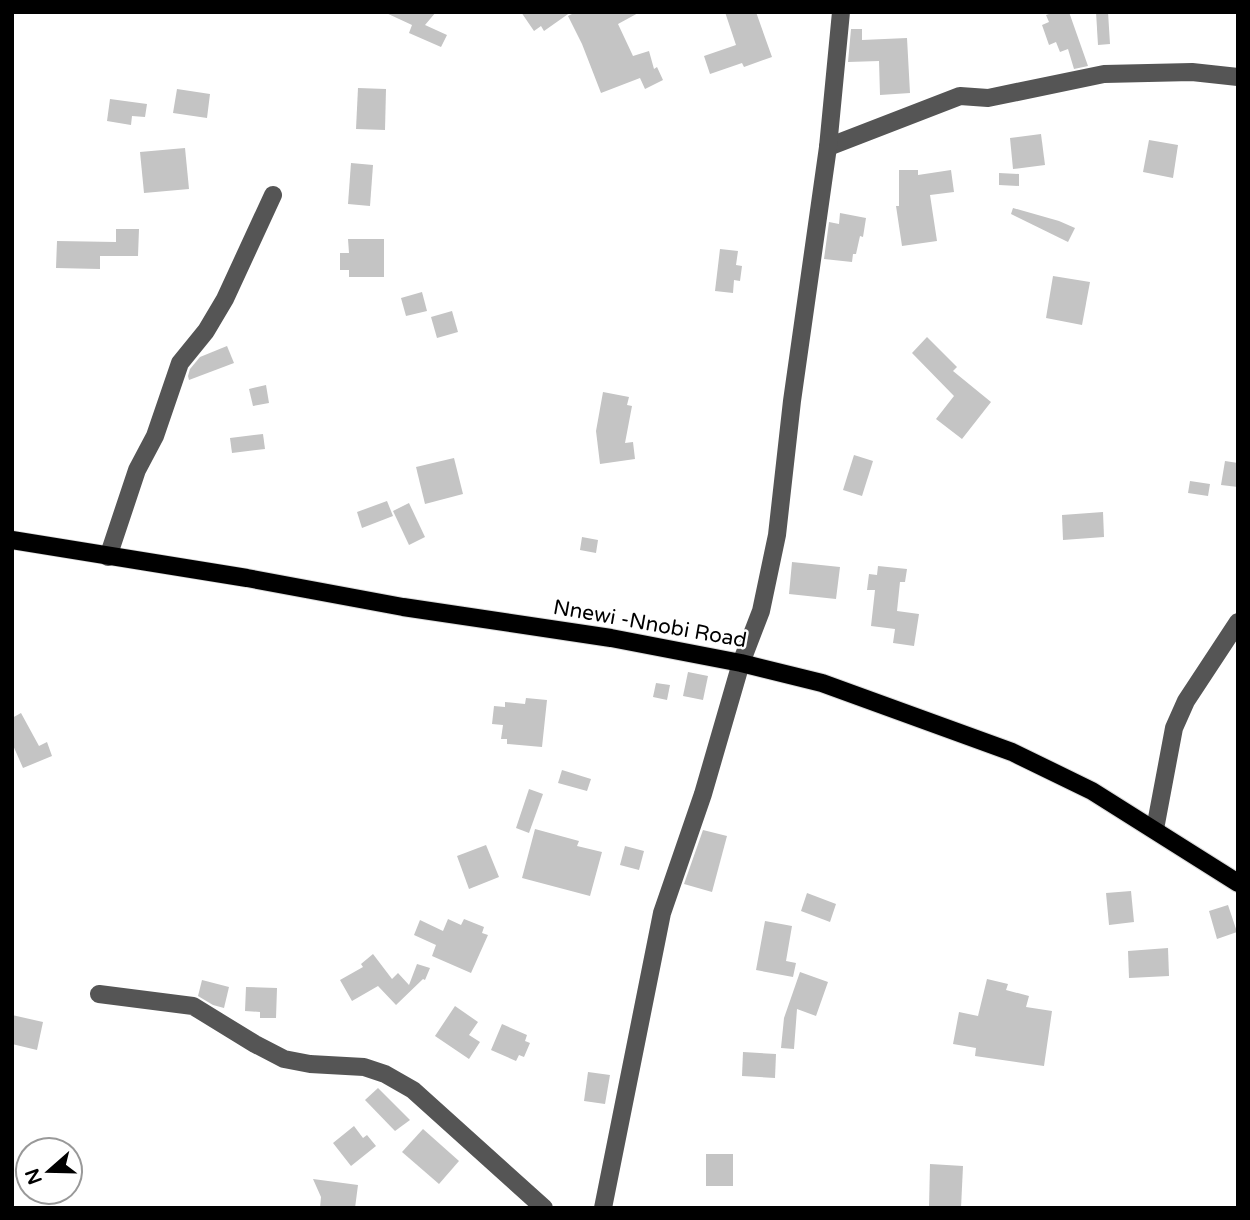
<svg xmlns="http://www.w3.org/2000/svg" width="1250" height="1220" viewBox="0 0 1250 1220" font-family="'Varela Round',sans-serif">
  <rect width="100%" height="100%" fill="#fff"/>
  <g fill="#c4c4c4">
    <path d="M 384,12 L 436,12 L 425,25 L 447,35 L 441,47 L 409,33 L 412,25 Z"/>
    <path d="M 521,12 L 571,12 L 544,31 L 541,26 L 534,31 Z"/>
    <path d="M 576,12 L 640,12 L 618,24 L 633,56 L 649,51 L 654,69 L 657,67 L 663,80 L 645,89 L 640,78 L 601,93 L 582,44 L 568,16 Z"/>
    <path d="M 725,12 L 756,12 L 772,57 L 744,67 L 742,63 L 710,74 L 704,56 L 736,45 Z"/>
    <path d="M 1055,12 L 1069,12 L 1088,66 L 1074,69 L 1068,49 L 1060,52 L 1056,42 L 1049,45 L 1042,25 L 1049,22 L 1046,15 Z"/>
    <path d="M 1096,12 L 1108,12 L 1110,44 L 1098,45 Z"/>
    <path d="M 851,29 L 862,29 L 862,40 L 907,38 L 910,93 L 880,95 L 879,61 L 848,62 Z"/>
    <path d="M 358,88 L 386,89 L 385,130 L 356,129 Z"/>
    <path d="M 177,89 L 210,94 L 207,118 L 173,113 Z"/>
    <path d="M 110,99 L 147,104 L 145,117 L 132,116 L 131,125 L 107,121 Z"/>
    <path d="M 1041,134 L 1045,165 L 1013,169 L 1010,138 Z"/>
    <path d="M 1149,140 L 1178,145 L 1173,178 L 1143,172 Z"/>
    <path d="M 185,148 L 189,189 L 144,193 L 140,152 Z"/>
    <path d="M 351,163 L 373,165 L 370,206 L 348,204 Z"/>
    <path d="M 899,170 L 918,170 L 918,175 L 951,170 L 954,192 L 930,195 L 937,241 L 902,246 L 896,206 L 899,206 Z"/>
    <path d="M 999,173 L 1019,174 L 1019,186 L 999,185 Z"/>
    <path d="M 1013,208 L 1059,221 L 1075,228 L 1068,242 L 1011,214 Z"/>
    <path d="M 840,213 L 866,218 L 863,237 L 860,236 L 856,254 L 853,254 L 852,262 L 824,259 L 829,222 L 839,224 Z"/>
    <path d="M 116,229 L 139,229 L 138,256 L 100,256 L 100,269 L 56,268 L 57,241 L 116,242 Z"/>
    <path d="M 348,239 L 384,239 L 384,277 L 349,277 L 349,270 L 340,270 L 340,253 L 349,253 Z"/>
    <path d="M 720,249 L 738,251 L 736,265 L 742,266 L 740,281 L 734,280 L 733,293 L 715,291 Z"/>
    <path d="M 1053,276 L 1090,282 L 1082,325 L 1046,318 Z"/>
    <path d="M 422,292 L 427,311 L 406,316 L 401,298 Z"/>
    <path d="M 452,311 L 458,332 L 437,338 L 431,317 Z"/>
    <path d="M 927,337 L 957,367 L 953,371 L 991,402 L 962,439 L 936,419 L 954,396 L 912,353 Z"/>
    <path d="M 227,346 L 234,363 L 189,380 L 188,376 L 190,369 L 200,357 Z"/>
    <path d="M 266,385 L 269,403 L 253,406 L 249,389 Z"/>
    <path d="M 603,392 L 629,397 L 627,405 L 632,406 L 625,443 L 633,442 L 635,459 L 600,464 L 596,431 Z"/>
    <path d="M 263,434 L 265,449 L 232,453 L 230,438 Z"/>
    <path d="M 854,455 L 873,461 L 862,496 L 843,490 Z"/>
    <path d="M 454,458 L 463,494 L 425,504 L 416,467 Z"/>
    <path d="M 1225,461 L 1238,463 L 1238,487 L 1221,485 Z"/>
    <path d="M 1190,481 L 1210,484 L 1208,496 L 1188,493 Z"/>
    <path d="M 387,501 L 393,516 L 362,528 L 357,512 Z"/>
    <path d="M 409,503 L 425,537 L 409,545 L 393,511 Z"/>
    <path d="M 1103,512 L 1104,537 L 1063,540 L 1062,515 Z"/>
    <path d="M 582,537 L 598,540 L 596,553 L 580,550 Z"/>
    <path d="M 792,562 L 840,567 L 836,599 L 789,594 Z"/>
    <path d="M 878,566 L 907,569 L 905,582 L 900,582 L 897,611 L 919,614 L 914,646 L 893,643 L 895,629 L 871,626 L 875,590 L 867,590 L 869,574 L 877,575 Z"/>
    <path d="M 688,672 L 708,676 L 703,700 L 683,696 Z"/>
    <path d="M 656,683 L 670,685 L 667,700 L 653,697 Z"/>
    <path d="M 526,698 L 547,700 L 542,747 L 507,744 L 507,739 L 501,739 L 503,725 L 492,724 L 494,706 L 505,707 L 505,702 L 525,704 Z"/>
    <path d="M 21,713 L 39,746 L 47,742 L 52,756 L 23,768 L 12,743 L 12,718 Z"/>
    <path d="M 562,770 L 591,779 L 587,791 L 558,783 Z"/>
    <path d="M 529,789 L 543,794 L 529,833 L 516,828 Z"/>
    <path d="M 535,829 L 579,841 L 577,846 L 602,852 L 590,896 L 522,878 Z"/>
    <path d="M 703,830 L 727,836 L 712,892 L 684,884 Z"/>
    <path d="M 486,845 L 499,877 L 469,889 L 457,856 Z"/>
    <path d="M 625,846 L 644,851 L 639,870 L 620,865 Z"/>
    <path d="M 1131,891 L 1134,922 L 1109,925 L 1106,893 Z"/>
    <path d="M 807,893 L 836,904 L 830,922 L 801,911 Z"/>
    <path d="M 1228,905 L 1237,932 L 1217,939 L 1209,911 Z"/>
    <path d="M 448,919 L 461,925 L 464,919 L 484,927 L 482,933 L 488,935 L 471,973 L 432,956 L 436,945 L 414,935 L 420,920 L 443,931 Z"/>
    <path d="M 765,921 L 792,926 L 786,961 L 796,963 L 793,977 L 756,970 Z"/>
    <path d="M 1168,948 L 1169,976 L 1129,978 L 1128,951 Z"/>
    <path d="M 373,954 L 392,979 L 398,973 L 409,985 L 417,964 L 430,968 L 425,980 L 423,979 L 396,1005 L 378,986 L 352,1001 L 340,980 L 363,967 L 361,964 Z"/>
    <path d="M 800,972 L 828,982 L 816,1016 L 797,1009 L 794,1049 L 781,1048 L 784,1018 Z"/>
    <path d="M 987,979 L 1008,984 L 1006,990 L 1029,996 L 1026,1007 L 1052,1011 L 1044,1066 L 975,1056 L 976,1048 L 953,1044 L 959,1012 L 978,1016 Z"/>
    <path d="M 202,980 L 229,987 L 224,1008 L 213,1005 L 198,996 Z"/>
    <path d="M 246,987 L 277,988 L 276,1018 L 260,1018 L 260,1012 L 245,1011 Z"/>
    <path d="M 455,1006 L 478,1022 L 469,1035 L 480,1042 L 469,1059 L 435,1036 Z"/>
    <path d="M 12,1015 L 43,1022 L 37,1050 L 12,1044 Z"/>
    <path d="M 502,1024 L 527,1035 L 525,1041 L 530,1043 L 524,1057 L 519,1055 L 516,1061 L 491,1050 Z"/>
    <path d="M 743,1052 L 776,1054 L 775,1078 L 742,1076 Z"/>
    <path d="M 588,1072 L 610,1075 L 605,1104 L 584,1101 Z"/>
    <path d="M 378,1088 L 410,1120 L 395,1131 L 365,1100 Z"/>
    <path d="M 354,1126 L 363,1138 L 367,1135 L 376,1146 L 351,1166 L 333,1143 Z"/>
    <path d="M 423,1129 L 459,1161 L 439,1184 L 402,1152 Z"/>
    <rect x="706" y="1154" width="27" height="32"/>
    <path d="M 930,1164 L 963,1166 L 961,1208 L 929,1208 Z"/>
    <path d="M 313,1179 L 358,1185 L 355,1208 L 320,1208 L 321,1197 Z"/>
  </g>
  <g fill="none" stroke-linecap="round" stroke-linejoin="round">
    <g stroke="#dbdbdb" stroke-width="20">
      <path id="major" d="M 12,540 L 247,578 L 403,607 L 611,638 L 741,663 L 822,683 L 1012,752 L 1092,791 L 1238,883"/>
    </g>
    <g stroke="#555" stroke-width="18">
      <path d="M 828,147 L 960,96 L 988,98 L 1104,74 L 1192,72 L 1238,77"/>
      <path d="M 108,557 L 137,470 L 155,436 L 180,363 L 206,331 L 225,299 L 273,195"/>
      <path d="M 1155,829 L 1174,728 L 1186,701 L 1238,622"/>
      <path d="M 99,994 L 193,1006 L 255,1044 L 284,1059 L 310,1064 L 364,1067 L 385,1074 L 413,1090 L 544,1208"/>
      <path d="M 603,1208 L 662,913 L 703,794 L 741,663 L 761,611 L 777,535 L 792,401 L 828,147 L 841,12"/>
    </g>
    <use href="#major" stroke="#000" stroke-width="18"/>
  </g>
  <g text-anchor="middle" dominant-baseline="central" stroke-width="5" stroke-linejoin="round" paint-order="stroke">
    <g font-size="21" fill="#000" stroke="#fff">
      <text transform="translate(650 624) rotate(10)">Nnewi -Nnobi Road</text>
    </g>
  </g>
  <rect width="1250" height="1220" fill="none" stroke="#000000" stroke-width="28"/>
  <g transform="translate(49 1171) rotate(250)"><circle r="33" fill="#ffffff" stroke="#999999" stroke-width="2"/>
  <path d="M0-5L12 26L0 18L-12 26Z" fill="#000000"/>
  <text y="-10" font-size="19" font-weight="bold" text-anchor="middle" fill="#000000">N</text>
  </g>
</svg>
